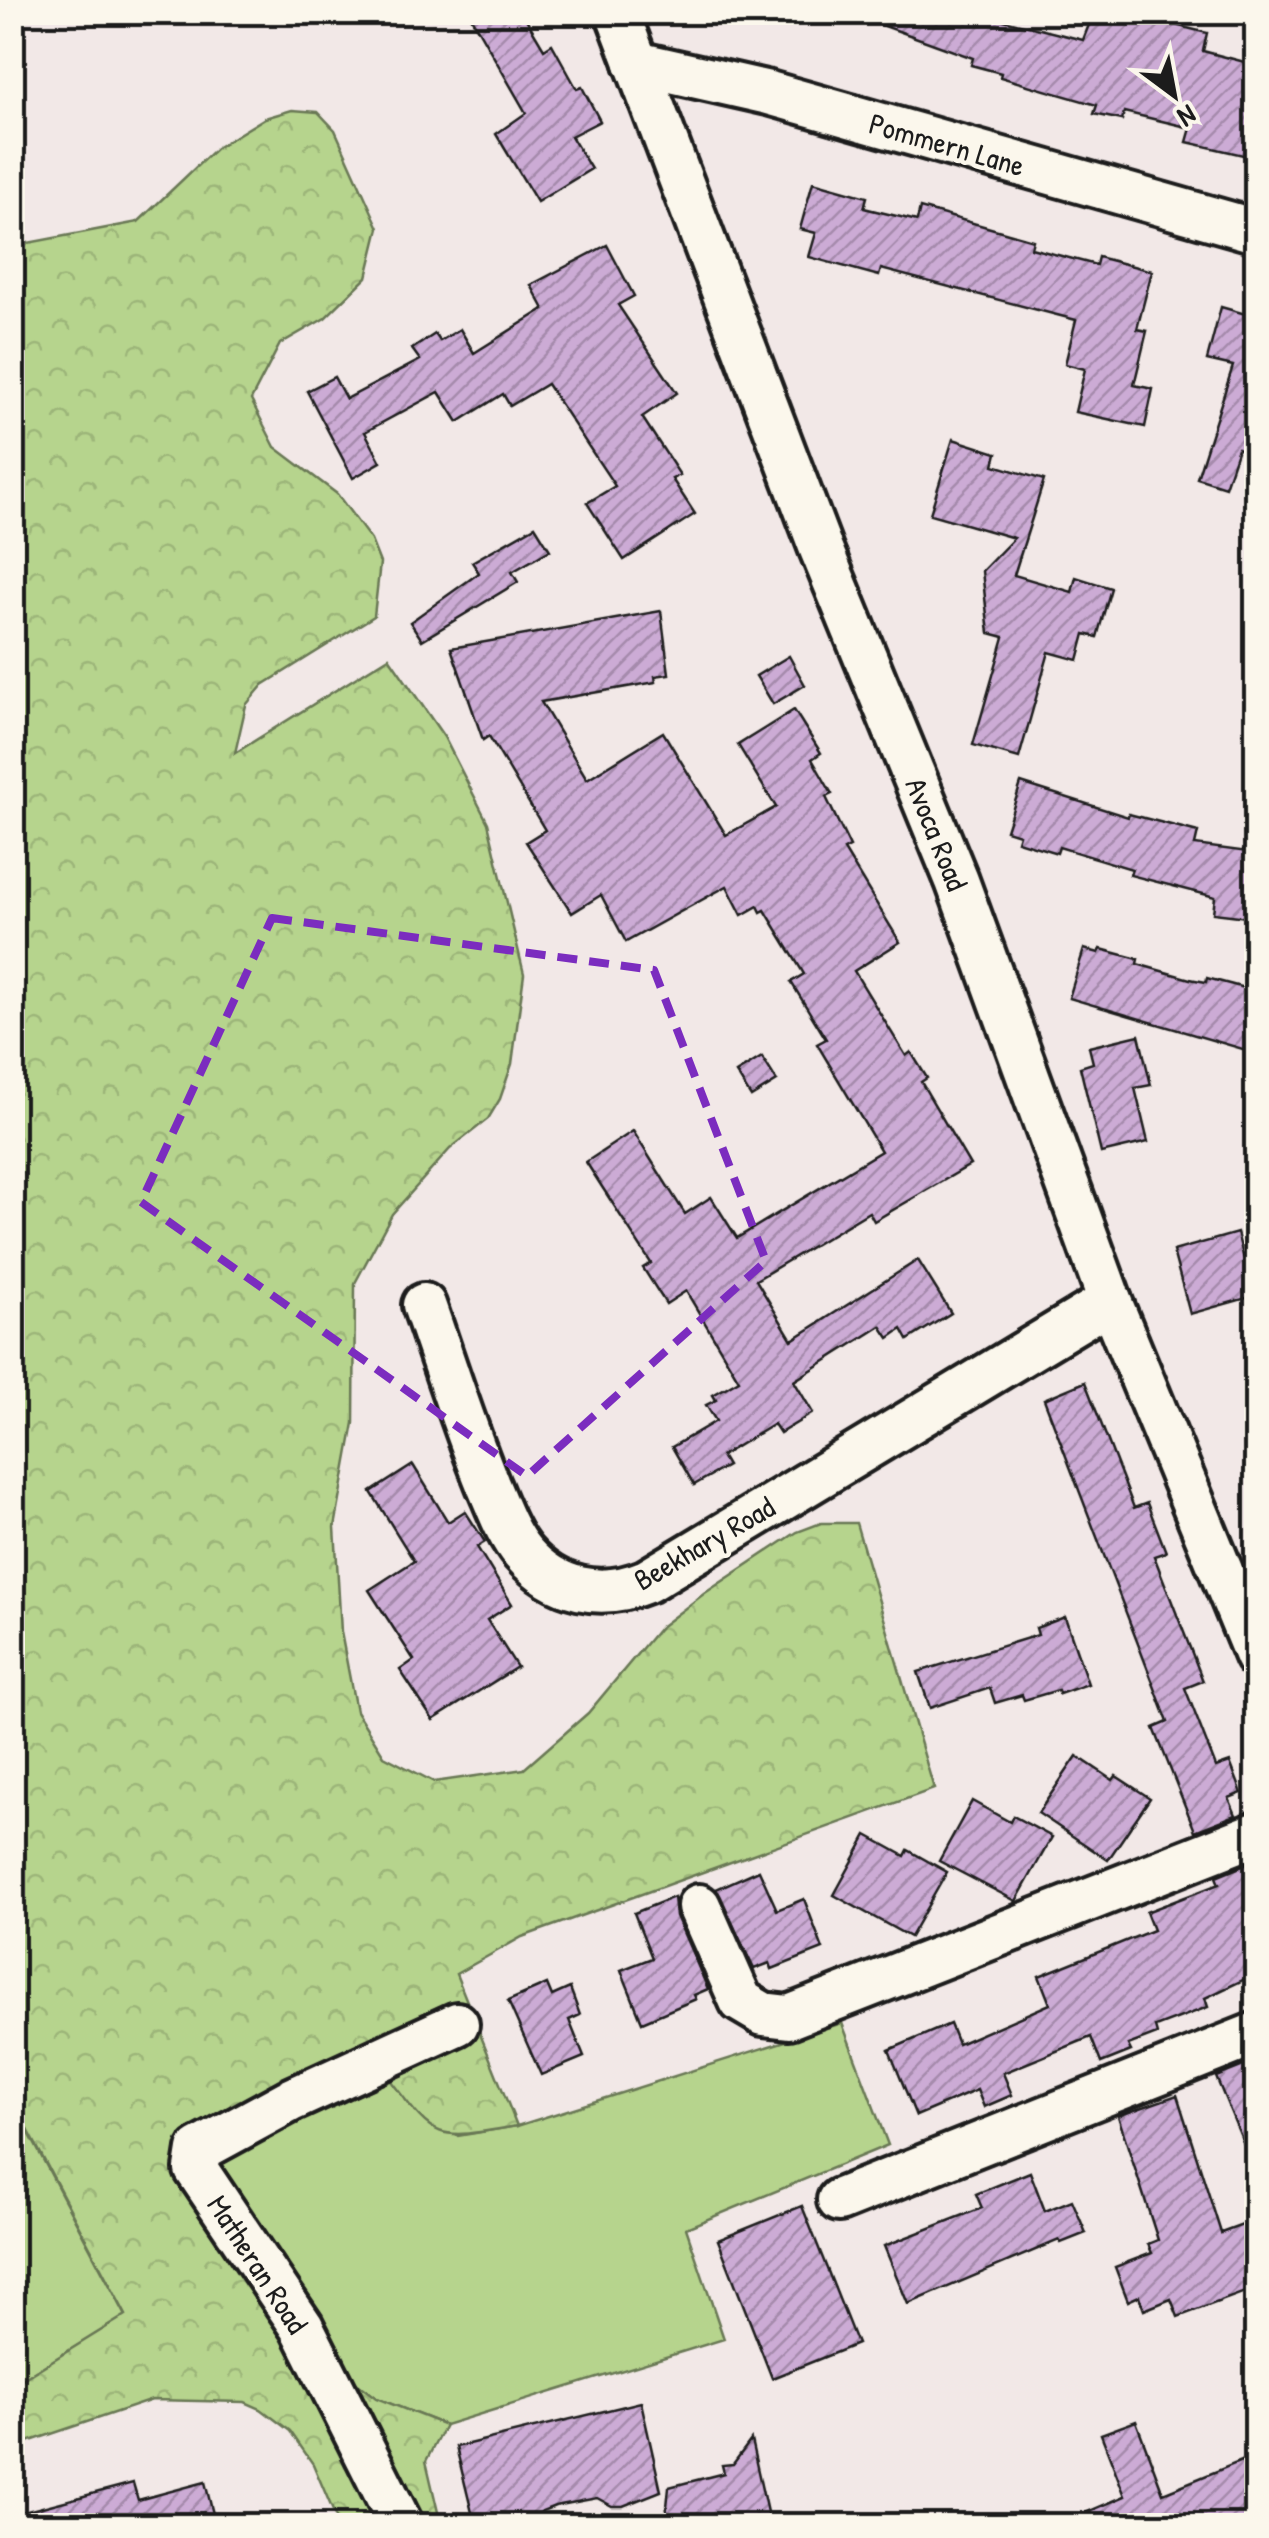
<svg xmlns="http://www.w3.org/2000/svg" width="1269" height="2538" viewBox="0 0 1269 2538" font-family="'Patrick Hand',sans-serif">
  <defs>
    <pattern id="forest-crowns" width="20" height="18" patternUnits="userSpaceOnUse" patternTransform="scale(2.5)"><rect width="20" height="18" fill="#b6d48d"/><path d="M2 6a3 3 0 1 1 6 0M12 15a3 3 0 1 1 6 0" fill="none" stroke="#9cb579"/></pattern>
    <pattern id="building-hatch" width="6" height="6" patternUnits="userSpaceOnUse" patternTransform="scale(2.5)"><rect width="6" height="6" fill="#ccabd5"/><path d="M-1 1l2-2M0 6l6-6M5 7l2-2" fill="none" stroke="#a58aac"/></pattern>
  </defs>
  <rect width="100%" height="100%" fill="#f2e8e7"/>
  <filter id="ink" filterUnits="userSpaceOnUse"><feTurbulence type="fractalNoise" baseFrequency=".01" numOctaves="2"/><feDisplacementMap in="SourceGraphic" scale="20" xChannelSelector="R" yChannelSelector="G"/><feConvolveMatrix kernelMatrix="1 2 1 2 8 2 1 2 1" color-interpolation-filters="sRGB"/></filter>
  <g filter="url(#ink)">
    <g fill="#b6d48d" stroke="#697854" stroke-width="2.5">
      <path d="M 842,2023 L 888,2145 L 686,2228 L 724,2339 L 445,2425 L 376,2398 L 280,2325 L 199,2130 L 361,2051 L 458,2136 L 517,2126 Z"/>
      <path d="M 12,2101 L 126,2316 L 13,2385 L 12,2385 Z"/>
    </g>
    <path fill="url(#forest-crowns)" stroke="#697854" stroke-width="2.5" d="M 292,110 L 318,112 L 335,130 L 379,228 L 367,277 L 325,318 L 280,344 L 251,400 L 275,447 L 337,494 L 371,540 L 380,563 L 374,616 L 263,685 L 246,705 L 235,753 L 389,657 L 444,737 L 488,823 L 524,974 L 512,1064 L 500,1099 L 488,1119 L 450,1149 L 392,1214 L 355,1283 L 354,1423 L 335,1527 L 341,1632 L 356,1711 L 384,1756 L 434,1782 L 524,1769 L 588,1713 L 659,1628 L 705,1593 L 797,1532 L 821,1523 L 856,1523 L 934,1789 L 522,1937 L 456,1974 L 517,2126 C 431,2141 437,2141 385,2073 L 199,2130 L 280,2325 L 376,2398 L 445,2425 L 426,2461 L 441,2525 L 339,2525 L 313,2464 L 290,2431 L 261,2409 L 245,2402 L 152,2400 L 13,2447 L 13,2385 L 126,2315 L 13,2101 L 12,246 L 138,222 L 216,148 L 265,118 Z"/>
    <g fill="url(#building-hatch)" stroke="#1c1c1c" stroke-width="2.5">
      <path d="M 468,12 L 522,12 L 544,49 L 552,44 L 577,89 L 582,87 L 600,121 L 571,136 L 591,169 L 537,202 L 496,134 L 526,113 Z"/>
      <path d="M 857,12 L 993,12 L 992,17 L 1083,40 L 1094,12 L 1123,12 L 1207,33 L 1203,51 L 1256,65 L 1256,158 L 1187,142 L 1191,128 L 1124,112 L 1122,120 L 1094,114 L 1097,105 L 1000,77 L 1001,73 L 971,65 L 973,58 L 857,16 Z"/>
      <path d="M 813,182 L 867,197 L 864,208 L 917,221 L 920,208 L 1033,240 L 1031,248 L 1096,265 L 1098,257 L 1152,271 L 1137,329 L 1147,331 L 1134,385 L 1153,389 L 1145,427 L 1075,412 L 1085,369 L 1065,364 L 1076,320 L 881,269 L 879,276 L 809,257 L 816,233 L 800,229 Z"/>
      <path d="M 607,245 L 634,296 L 618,305 L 677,393 L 642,417 L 680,475 L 672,479 L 695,514 L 624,560 L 587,503 L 615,486 L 547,384 L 510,406 L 503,394 L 458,422 L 439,392 L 365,432 L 381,462 L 353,478 L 307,391 L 334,377 L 346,399 L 420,360 L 412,349 L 435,334 L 440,341 L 460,329 L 474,353 L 544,309 L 531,285 Z"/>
      <path d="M 1221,307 L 1249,315 L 1251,311 L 1256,312 L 1256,429 L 1249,452 L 1238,448 L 1225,487 L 1197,478 L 1233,366 L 1207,360 Z"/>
      <path d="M 953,439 L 997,453 L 994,465 L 1044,480 L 1014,575 L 1072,592 L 1076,577 L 1111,588 L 1097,637 L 1085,634 L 1078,660 L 1049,652 L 1019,758 L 973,745 L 1004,637 L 989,633 L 982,571 L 1014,538 L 930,514 Z"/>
      <path d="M 535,526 L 550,550 L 512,572 L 518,582 L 422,640 L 410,622 L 479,573 L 472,562 Z"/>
      <path d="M 661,611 L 669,674 L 655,676 L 656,682 L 541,702 L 587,779 L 663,732 L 726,835 L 776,807 L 738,745 L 794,710 L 821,753 L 812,759 L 832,794 L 826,797 L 850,847 L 844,850 L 900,942 L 854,971 L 906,1056 L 911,1052 L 927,1078 L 921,1082 L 970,1165 L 874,1221 L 869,1212 L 756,1280 L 792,1340 L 918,1260 L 951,1313 L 908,1340 L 902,1329 L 889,1338 L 881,1326 L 794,1381 L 813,1413 L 780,1433 L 774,1424 L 721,1456 L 727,1466 L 694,1485 L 672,1447 L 716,1421 L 706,1405 L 716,1400 L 713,1395 L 739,1380 L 686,1291 L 666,1304 L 643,1268 L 651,1263 L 586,1162 L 633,1131 L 685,1214 L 711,1197 L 737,1238 L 881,1151 L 817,1044 L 826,1039 L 791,982 L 804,974 L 765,910 L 761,912 L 758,906 L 742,915 L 727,886 L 626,942 L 601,895 L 572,913 L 526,842 L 545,830 L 489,736 L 483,740 L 451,648 Z"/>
      <path d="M 789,656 L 805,685 L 773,704 L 756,676 Z"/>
      <path d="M 1021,783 L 1128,817 L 1129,814 L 1198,832 L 1195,845 L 1256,853 L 1256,918 L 1213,913 L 1215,897 L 1130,875 L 1132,869 L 1059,847 L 1057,853 L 1017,841 L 1019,834 L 1006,830 Z"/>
      <path d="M 1084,949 L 1099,953 L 1101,949 L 1138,959 L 1137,964 L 1190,979 L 1206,982 L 1207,978 L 1248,989 L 1247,994 L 1256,996 L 1256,1045 L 1248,1042 L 1246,1050 L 1069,998 Z"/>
      <path d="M 1139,1035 L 1151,1085 L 1135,1088 L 1148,1142 L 1101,1153 L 1080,1067 L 1093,1063 L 1089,1047 Z"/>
      <path d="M 762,1057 L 777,1081 L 751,1097 L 736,1073 Z"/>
      <path d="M 1237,1233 L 1254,1296 L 1190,1314 L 1173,1251 Z"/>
      <path d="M 1085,1382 L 1134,1508 L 1147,1503 L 1166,1552 L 1154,1556 L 1203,1681 L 1185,1688 L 1216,1767 L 1230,1762 L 1242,1793 L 1229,1798 L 1236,1815 L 1195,1831 L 1154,1728 L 1168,1722 L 1044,1399 Z"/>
      <path d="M 413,1465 L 448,1522 L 465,1511 L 485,1542 L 477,1547 L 512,1604 L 487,1620 L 517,1667 L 433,1720 L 400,1670 L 414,1660 L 369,1590 L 414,1561 L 371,1492 Z"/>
      <path d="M 1065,1617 L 1088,1684 L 1059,1694 L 1058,1690 L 1024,1700 L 1022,1695 L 995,1703 L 990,1688 L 930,1708 L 918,1672 L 1038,1635 L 1036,1628 Z"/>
      <path d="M 1077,1756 L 1113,1780 L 1116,1776 L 1150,1798 L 1108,1860 L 1038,1813 Z"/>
      <path d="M 972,1801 L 1010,1822 L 1013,1816 L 1052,1837 L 1016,1901 L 939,1861 Z"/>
      <path d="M 867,1835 L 905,1856 L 908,1850 L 947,1872 L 910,1937 L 834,1895 Z"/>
      <path d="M 1250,1863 L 1256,1881 L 1256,1974 L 1205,1998 L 1208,2007 L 1155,2027 L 1157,2034 L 1128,2045 L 1131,2051 L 1101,2063 L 1091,2037 L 1003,2073 L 1012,2095 L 984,2107 L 977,2090 L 916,2116 L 889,2050 L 950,2024 L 958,2044 L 1050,2004 L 1039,1976 L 1153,1930 L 1146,1912 L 1219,1884 L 1216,1877 Z"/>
      <path d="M 759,1870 L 777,1910 L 804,1899 L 823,1949 L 772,1969 L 770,1963 L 754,1969 L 716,1889 Z"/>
      <path d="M 674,1897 L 676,1916 L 708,1989 L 694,1995 L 696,1999 L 642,2022 L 621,1970 L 652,1958 L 634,1913 Z"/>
      <path d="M 547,1984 L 552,1996 L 570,1988 L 580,2015 L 569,2020 L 584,2057 L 541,2075 L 508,2001 Z"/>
      <path d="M 1256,2061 L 1256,2173 L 1216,2077 Z"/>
      <path d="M 1177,2095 L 1221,2233 L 1256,2220 L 1256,2288 L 1178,2317 L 1171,2299 L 1144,2310 L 1139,2296 L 1128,2301 L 1115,2267 L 1152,2253 L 1148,2244 L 1158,2240 L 1118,2116 Z"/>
      <path d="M 1030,2172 L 1045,2211 L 1072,2200 L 1086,2233 L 1061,2243 L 1059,2240 L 908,2304 L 884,2246 L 982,2208 L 976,2194 Z"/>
      <path d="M 802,2206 L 857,2344 L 772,2378 L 718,2240 Z"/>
      <path d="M 641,2402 L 661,2491 L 623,2506 L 612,2506 L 597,2498 L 555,2506 L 542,2511 L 530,2525 L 475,2525 L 456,2447 Z"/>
      <path d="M 1136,2421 L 1163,2493 L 1256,2455 L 1256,2526 L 1055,2526 L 1125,2496 L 1101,2434 Z"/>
      <path d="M 751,2440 L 770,2526 L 665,2526 L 669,2487 L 724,2473 L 722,2465 L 733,2464 Z"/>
      <path d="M 205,2482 L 216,2526 L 12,2526 L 12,2515 L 133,2483 L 138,2500 Z"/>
    </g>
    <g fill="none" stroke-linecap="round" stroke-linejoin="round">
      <g stroke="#1c1c1c" stroke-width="50">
        <g id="minor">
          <path d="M 617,12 L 821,549 L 957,881 L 1110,1301 L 1256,1656"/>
          <path d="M 636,63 L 769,93 L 1256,231"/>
          <path d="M 424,1305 C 445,1365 464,1426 488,1485 C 498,1508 507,1534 523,1553 C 556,1591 601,1600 647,1581 L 1110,1301"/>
          <path d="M 699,1906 L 741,2001 L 763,2014 L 789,2017 L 1256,1834"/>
          <path d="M 839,2200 L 1256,2034"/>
          <path d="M 402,2526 L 302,2327 L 196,2169 L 199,2150 L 289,2101 L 457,2024"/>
        </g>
      </g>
      <use href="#minor" stroke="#fbf7ec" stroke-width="42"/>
    </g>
  </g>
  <path fill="none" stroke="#7b2cbf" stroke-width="8" stroke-dasharray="20 12" stroke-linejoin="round" d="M 272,918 L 654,970 L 766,1261 L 527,1476 L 141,1202 Z"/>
  <g text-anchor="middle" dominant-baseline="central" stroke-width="9" stroke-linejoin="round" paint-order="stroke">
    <g font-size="30" fill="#1c1c1c" stroke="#fbf7ec">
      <text transform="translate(947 144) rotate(16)">Pommern Lane</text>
      <text transform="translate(937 834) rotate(68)">Avoca Road</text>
      <text transform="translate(704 1543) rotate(-30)">Beekhary Road</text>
      <text transform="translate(258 2264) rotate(57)">Matheran Road</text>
    </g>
  </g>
  <rect width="1269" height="2538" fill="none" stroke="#fbf7ec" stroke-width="50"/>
  <rect x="25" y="25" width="1219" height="2488" fill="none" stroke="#1c1c1c" stroke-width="4" filter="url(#ink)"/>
  <g transform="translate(1174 95) rotate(148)" stroke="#fbf7ec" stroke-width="8" paint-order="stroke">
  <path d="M0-8L18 38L0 25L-18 38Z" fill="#1c1c1c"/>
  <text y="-15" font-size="28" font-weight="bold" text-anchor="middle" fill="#1c1c1c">N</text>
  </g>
</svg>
